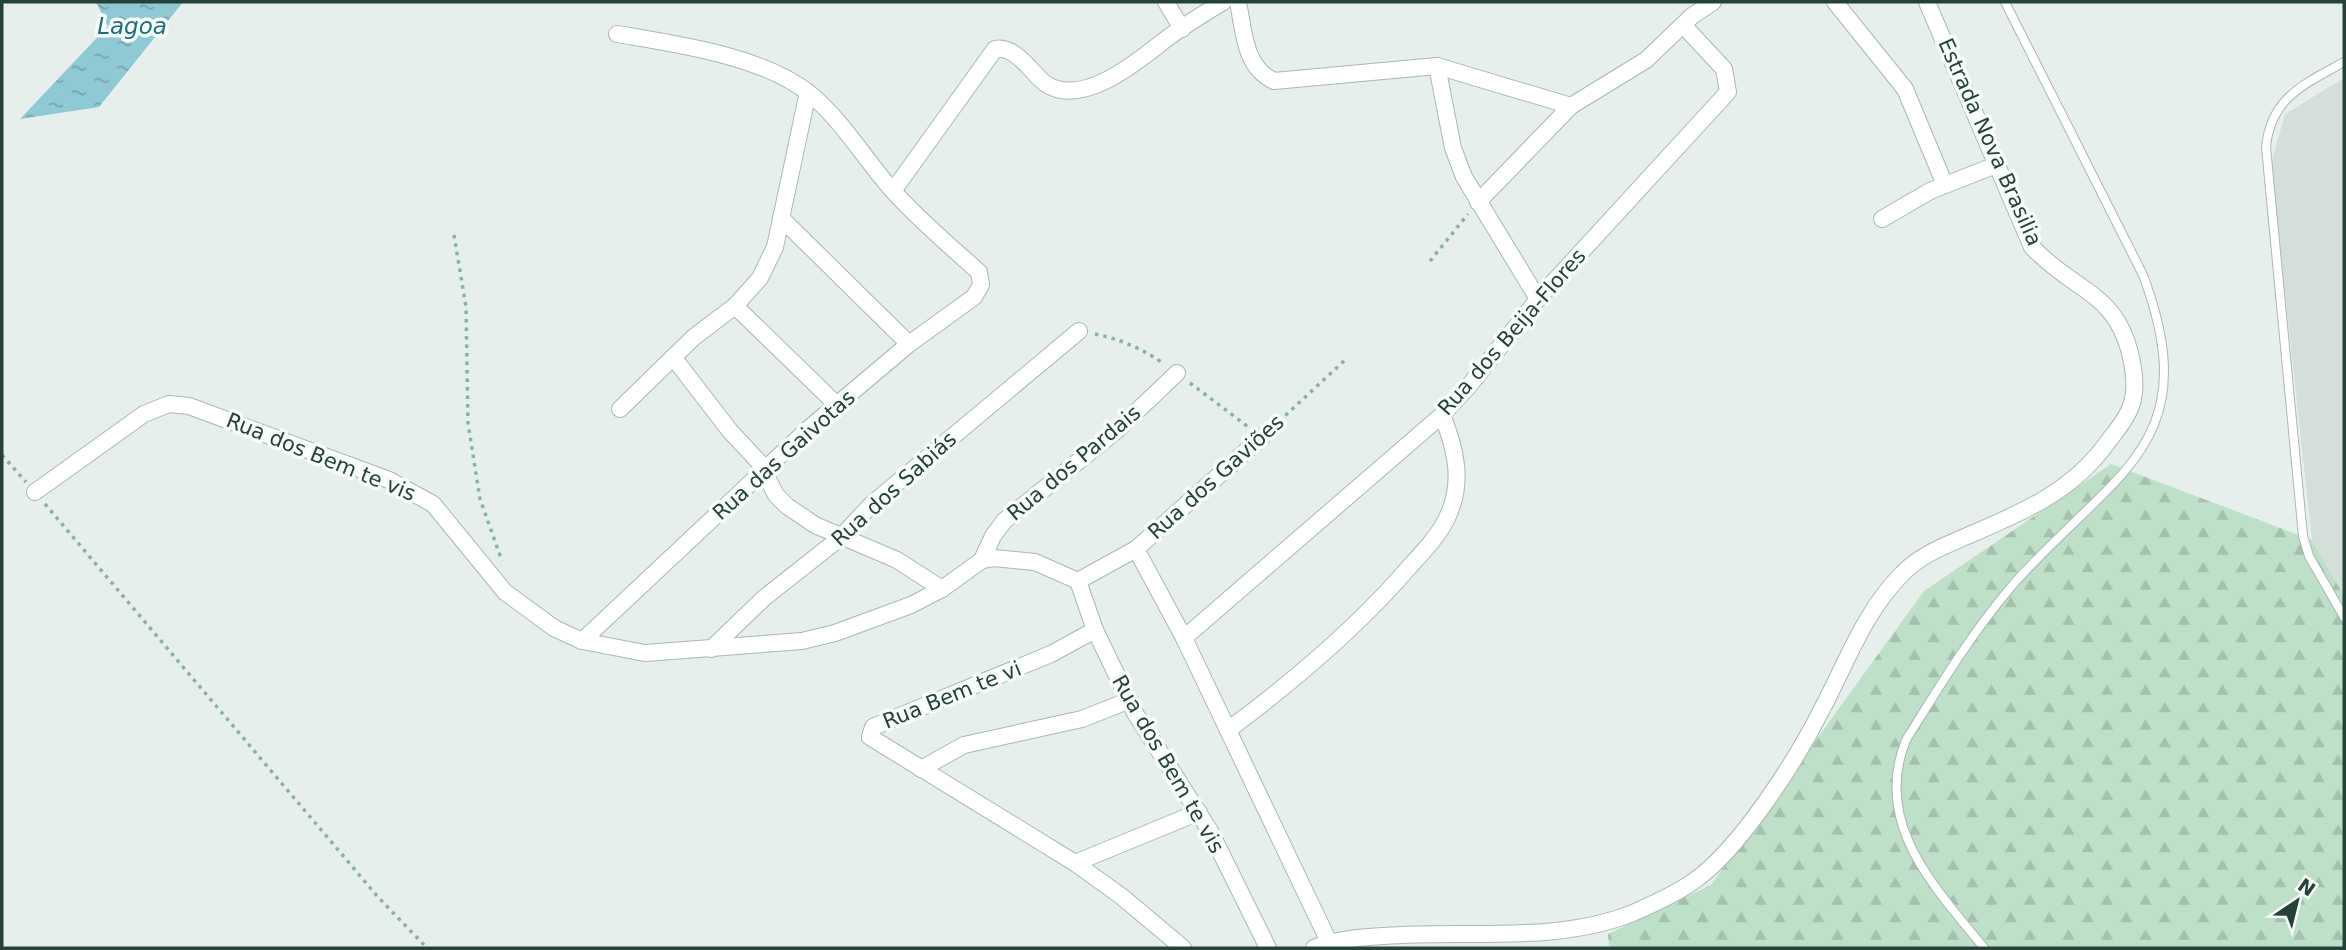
<svg xmlns="http://www.w3.org/2000/svg" width="2346" height="950" viewBox="0 0 2346 950" font-family="'DejaVu Sans',sans-serif">
  <defs>
    <pattern id="forest-firs" width="22" height="20" patternUnits="userSpaceOnUse" patternTransform="scale(1.75)"><rect width="22" height="20" fill="#bfe0c8"/><path d="M5 1l3.5 6h-7zM16 11l3.5 6h-7z" fill="#a4c1ad"/></pattern>
    <pattern id="water-ripples" width="26" height="14" patternUnits="userSpaceOnUse" patternTransform="scale(1.75)"><rect width="26" height="14" fill="#8ec9d4"/><path d="M2 4q2-2 4 0t4 0M15 11q2-2 4 0t4 0" fill="none" stroke="#74a5ad"/></pattern>
  </defs>
  <rect width="100%" height="100%" fill="#e6efeb"/>
  <path fill="#d4dfda" d="M 2344,78 L 2344,596 L 2312,540 L 2271,164 L 2285,114 Z"/>
  <path fill="url(#forest-firs)" d="M 2111,464 L 2312,540 L 2344,596 L 2344,948 L 1609,948 L 1608,934 L 1711,885 L 1924,591 Z"/>
  <path fill="url(#water-ripples)" d="M 96,2 L 183,2 L 99,107 L 20,119 L 108,26 Z"/>
  <g fill="none" stroke-linecap="round" stroke-linejoin="round">
    <g stroke="#a8b8b2" stroke-width="10">
      <g id="lane">
        <path d="M 2344,62 C 2305,84 2271,97 2266,147 L 2303,536 L 2309,556 L 2344,617"/>
        <path d="M 1984,948 C 1935,887 1872,824 1906,740 C 1939,687 1971,634 2011,587 C 2110,473 2208,448 2143,275 L 2005,2"/>
      </g>
    </g>
    <g stroke="#a8b8b2" stroke-width="18">
      <g id="street">
        <path d="M 1166,2 L 1182,29"/>
        <path d="M 1238,2 C 1244,31 1244,67 1274,81 L 1437,66 L 1571,106"/>
        <path d="M 1835,2 L 1905,89 L 1945,185"/>
        <path d="M 1437,66 L 1453,148 L 1464,177 L 1538,299"/>
        <path d="M 893,191 L 995,49 C 1016,45 1031,73 1046,84 C 1083,108 1138,61 1165,40 C 1183,26 1203,14 1223,2"/>
        <path d="M 1478,202 L 1571,106 L 1646,60 L 1692,16 L 1713,2"/>
        <path d="M 781,218 L 909,344"/>
        <path d="M 1882,219 L 1930,191 L 1996,165"/>
        <path d="M 735,306 L 838,406"/>
        <path d="M 673,357 L 730,431 L 759,462 L 776,495 L 787,506 L 815,525 L 897,560 L 942,589"/>
        <path d="M 620,409 L 694,337 L 735,306 L 760,278 L 775,247 L 808,92"/>
        <path d="M 35,492 L 144,414 L 169,404 L 189,406 L 389,480 L 433,504 L 505,592 L 554,628 L 582,641 L 645,653 L 802,641 L 835,633 L 911,605 L 942,589 L 982,560 L 994,558 L 1035,562 L 1078,581 L 1095,630 L 1135,713 L 1210,831 L 1268,948"/>
        <path d="M 1136,549 L 1184,638 L 1329,942"/>
        <path d="M 982,560 L 993,536 L 1004,521 L 1116,431 L 1177,373"/>
        <path d="M 1078,581 L 1136,549 L 1262,437"/>
        <path d="M 1095,630 L 1051,654 L 873,727 L 870,737 L 1075,863 L 1121,896 L 1183,948"/>
        <path d="M 1184,638 L 1442,415 L 1468,387 L 1538,299 L 1728,92 L 1724,69 L 1684,26"/>
        <path d="M 582,641 L 807,430 L 909,344 L 974,297 L 981,285 L 979,272 C 950,246 919,220 893,191 C 865,160 843,121 810,94 C 764,56 675,44 617,34"/>
        <path d="M 711,649 L 764,598 L 840,538 L 872,504 L 1079,331"/>
        <path d="M 1228,730 C 1294,681 1358,627 1411,565 C 1424,551 1439,535 1447,518 C 1464,483 1456,449 1442,415"/>
        <path d="M 921,769 L 964,745 L 1082,719 L 1130,700"/>
        <path d="M 1075,863 L 1199,812"/>
        <path d="M 1314,948 C 1342,937 1372,937 1401,935 C 1478,931 1560,942 1633,913 C 1653,904 1676,894 1694,881 C 1740,849 1797,759 1822,709 C 1847,662 1864,612 1902,574 C 1920,555 1944,546 1967,536 C 2021,513 2072,492 2107,443 C 2115,432 2127,419 2131,406 C 2136,392 2135,377 2132,362 C 2118,291 2075,293 2032,247 L 1927,2"/>
      </g>
    </g>
    <g stroke="#86b3a5" stroke-width="3.5" stroke-dasharray="3.5 5" stroke-linecap="butt">
      <path d="M 454,235 L 466,307 L 468,423 L 480,499 L 502,561"/>
      <path d="M 1430,261 L 1468,214"/>
      <path d="M 1095,334 C 1120,339 1143,349 1164,364"/>
      <path d="M 1190,383 L 1251,429"/>
      <path d="M 1273,427 L 1345,360"/>
      <path d="M 2,455 L 26,482"/>
      <path d="M 45,504 L 378,897 L 427,948"/>
    </g>
    <use href="#lane" stroke="#fff" stroke-width="8"/>
    <use href="#street" stroke="#fff" stroke-width="16"/>
  </g>
  <g text-anchor="middle" dominant-baseline="central" stroke-width="7" stroke-linejoin="round" paint-order="stroke">
    <g font-size="21" fill="#24423a" stroke="#f7fbf9">
      <text transform="translate(1990 142) rotate(66)">Estrada Nova Brasilia</text>
      <text transform="translate(1512 332) rotate(-49)">Rua dos Beija-Flores</text>
      <text transform="translate(784 455) rotate(-42)">Rua das Gaivotas</text>
      <text transform="translate(321 457) rotate(22)">Rua dos Bem te vis</text>
      <text transform="translate(1074 463) rotate(-40)">Rua dos Pardais</text>
      <text transform="translate(1216 477) rotate(-42)">Rua dos Gaviões</text>
      <text transform="translate(894 489) rotate(-42)">Rua dos Sabiás</text>
      <text transform="translate(952 695) rotate(-22)">Rua Bem te vi</text>
      <text transform="translate(1168 764) rotate(60)">Rua dos Bem te vis</text>
    </g>
    <g font-size="23" font-style="italic" fill="#1c6f80" stroke="#f7fbf9">
      <text x="132" y="26">Lagoa</text>
    </g>
  </g>
  <rect width="2346" height="950" fill="none" stroke="#24423a" stroke-width="7"/>
  <g transform="translate(2297 901) rotate(35)" stroke="#f7fbf9" stroke-width="5" paint-order="stroke">
  <path d="M0-5L12 26L0 18L-12 26Z" fill="#24423a"/>
  <text y="-10" font-size="19" font-weight="bold" text-anchor="middle" fill="#24423a">N</text>
  </g>
</svg>
